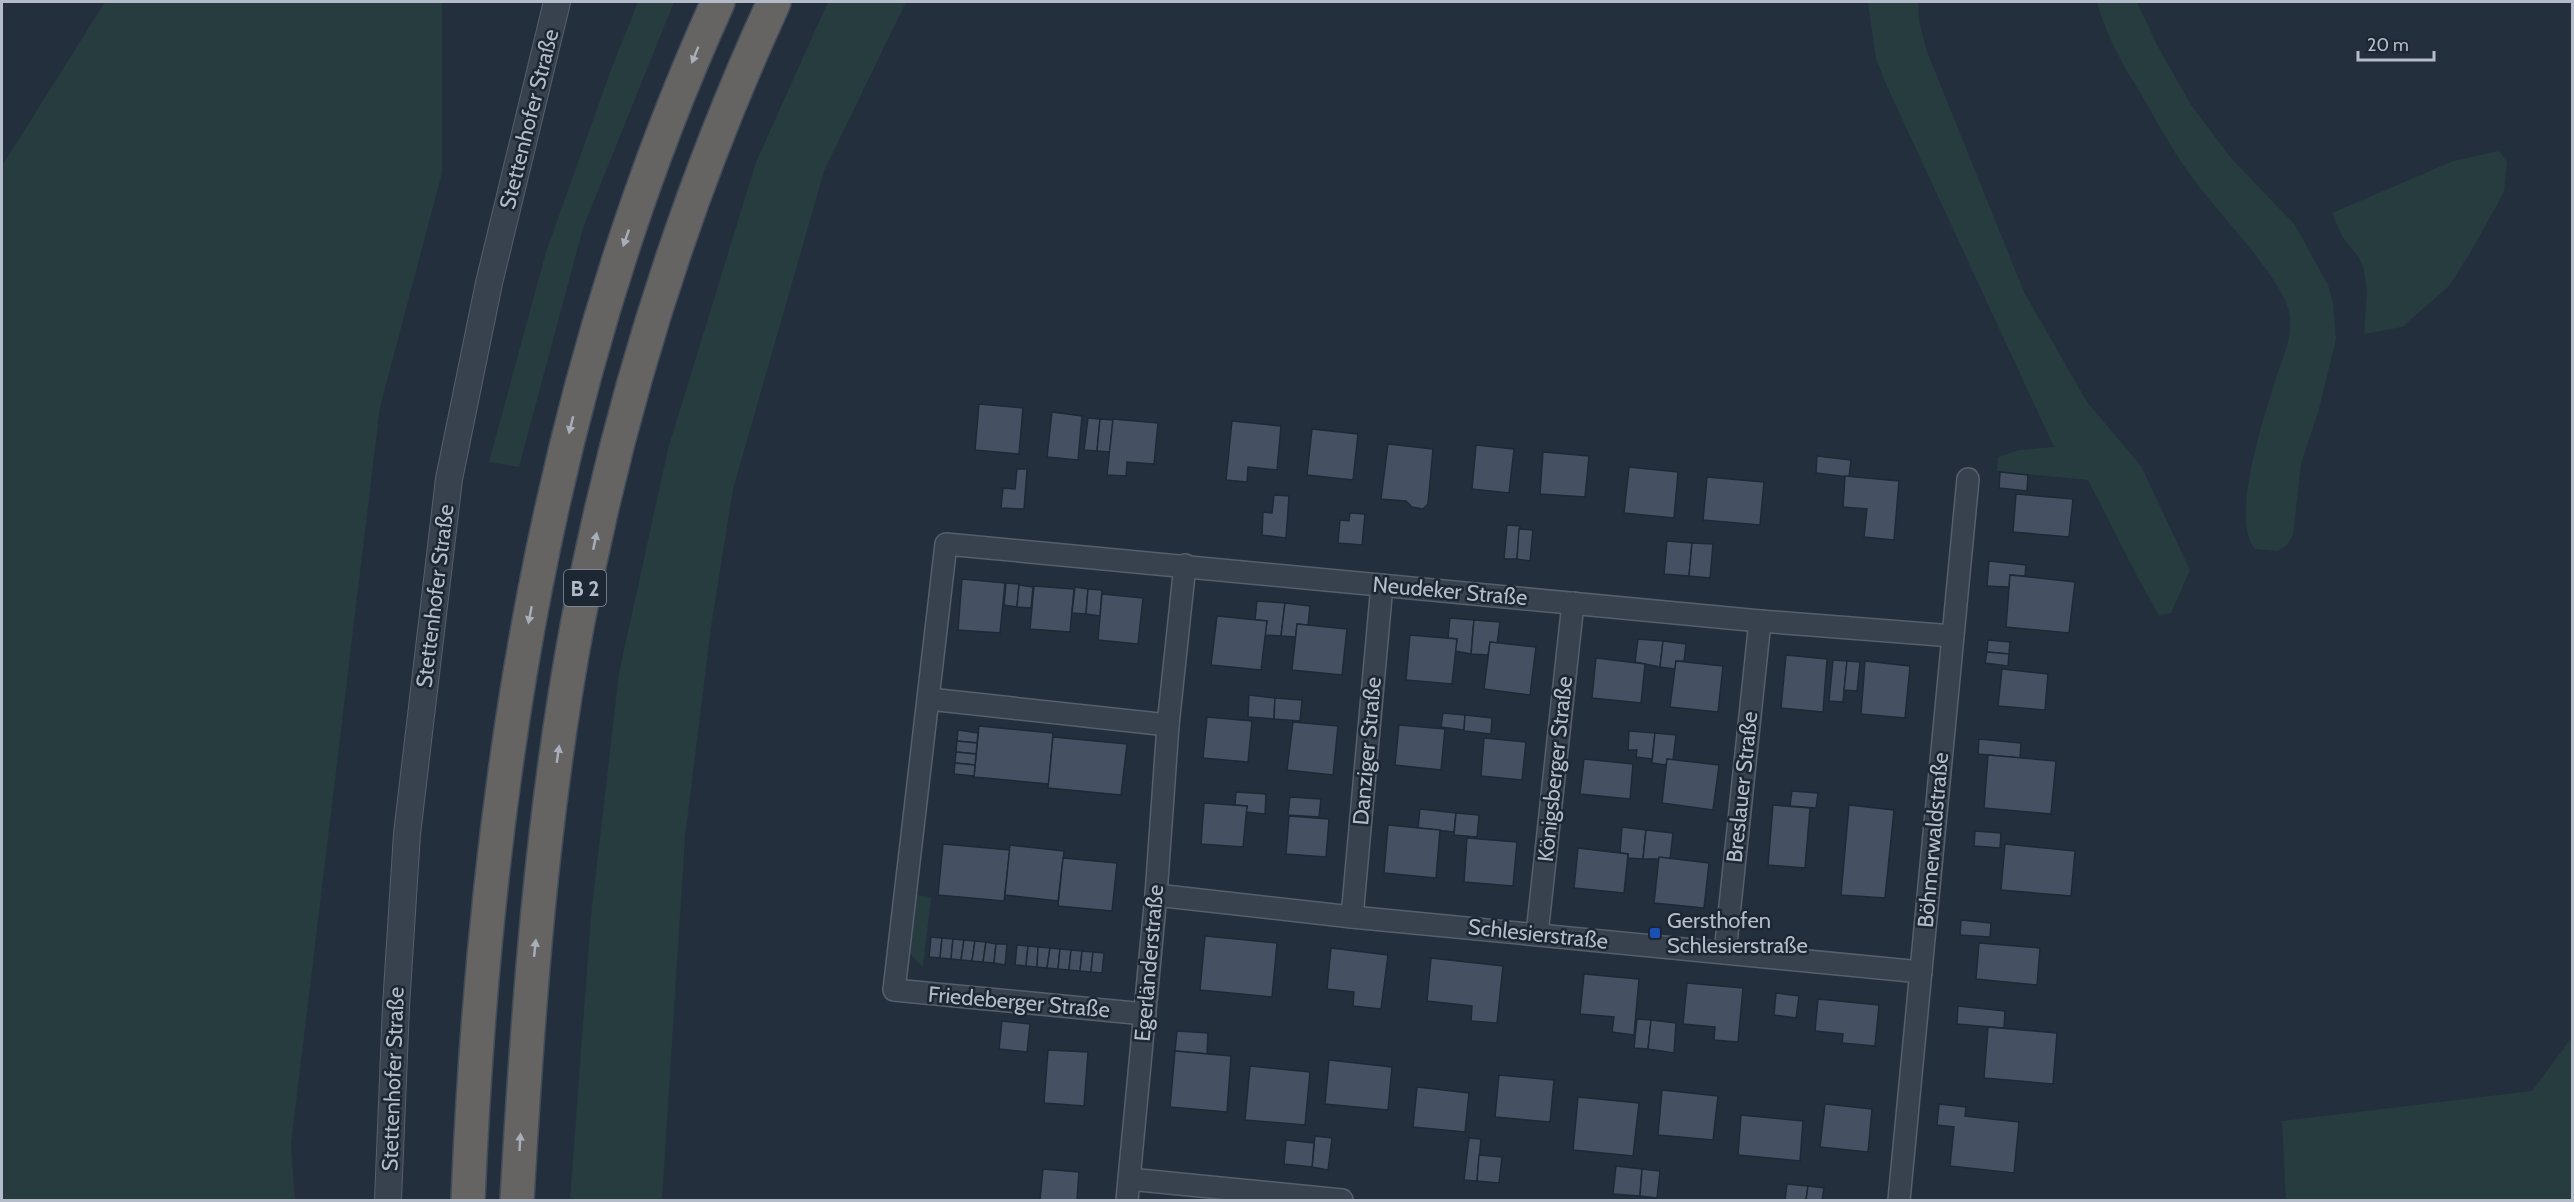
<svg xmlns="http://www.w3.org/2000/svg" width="2574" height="1202" viewBox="0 0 2574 1202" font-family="Cabin,sans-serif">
  <rect width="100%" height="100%" fill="#242f3e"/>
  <g fill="#263c3f">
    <path d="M 105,2 L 442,2 L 442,173 L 380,407 L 291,1144 L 295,1200 L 2,1200 L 2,166 Z"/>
    <path d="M 638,2 L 674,2 L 583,228 L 519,467 L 489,462 L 546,252 L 612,67 Z"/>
    <path d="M 828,2 L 906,2 L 824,171 L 733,489 L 711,627 L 685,837 L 662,1200 L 570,1200 L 591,916 L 619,673 L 668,449 L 756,162 Z"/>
    <path d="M 1868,2 L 1918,2 L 1919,20 L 1926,49 L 2024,292 L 2087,402 L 2141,466 L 2190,570 L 2171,613 L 2159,615 L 2138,578 L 2088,480 L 1997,471 L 1998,457 L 2019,450 L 2054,447 L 1886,84 L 1876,59 Z"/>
    <path d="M 2097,2 L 2137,2 L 2157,45 L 2191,105 L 2231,158 L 2295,225 L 2328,285 L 2333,303 L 2336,339 L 2319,409 L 2301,464 L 2293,535 L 2286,546 L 2278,551 L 2255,549 C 2229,519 2265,415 2276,378 C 2283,357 2294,335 2289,312 C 2283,280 2219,213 2197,184 C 2177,158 2160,128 2144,99 C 2125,68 2106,37 2097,2 Z"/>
    <path d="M 2499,151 L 2507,162 L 2504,192 L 2470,253 L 2449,286 L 2402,327 L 2364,334 L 2367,292 L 2364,269 L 2359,258 L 2342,236 L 2332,213 L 2453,161 Z"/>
    <path d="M 916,895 L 931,897 L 923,967 L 908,952 Z"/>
    <path d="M 2572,1037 L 2572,1200 L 2286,1200 L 2282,1121 L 2532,1091 Z"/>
  </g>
  <g fill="#455162" stroke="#1f2835" stroke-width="1.5">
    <path d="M 979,404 L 1023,408 L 1019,454 L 975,450 Z"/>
    <path d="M 1052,412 L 1082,416 L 1078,460 L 1047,457 Z"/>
    <path d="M 1088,418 L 1100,419 L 1097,451 L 1084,450 Z"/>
    <path d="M 1100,419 L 1113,420 L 1110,452 L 1097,451 Z"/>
    <path d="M 1113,419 L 1158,423 L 1154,464 L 1127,462 L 1126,476 L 1107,475 Z"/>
    <path d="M 1232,421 L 1281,426 L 1277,470 L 1248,467 L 1247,482 L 1226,480 Z"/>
    <path d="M 1312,429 L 1358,434 L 1353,480 L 1307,475 Z"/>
    <path d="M 1388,444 L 1433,449 L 1428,504 L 1423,509 L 1412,507 L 1406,501 L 1381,499 Z"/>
    <path d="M 1476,445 L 1514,449 L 1509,493 L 1472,489 Z"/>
    <path d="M 1543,452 L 1589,456 L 1585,497 L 1540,494 Z"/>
    <path d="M 1817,456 L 1851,460 L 1849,477 L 1816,473 Z"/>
    <path d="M 1629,467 L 1678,472 L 1674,518 L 1624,513 Z"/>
    <path d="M 1017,469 L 1027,469 L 1024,509 L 1001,508 L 1003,488 L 1015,489 Z"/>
    <path d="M 2000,472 L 2028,475 L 2027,491 L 1999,488 Z"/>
    <path d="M 1845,476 L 1899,481 L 1894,540 L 1864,537 L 1867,509 L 1843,507 Z"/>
    <path d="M 1707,477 L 1764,482 L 1760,525 L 1703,520 Z"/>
    <path d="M 2016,494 L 2073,499 L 2069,537 L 2013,532 Z"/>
    <path d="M 1274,495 L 1289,496 L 1286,538 L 1262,535 L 1263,512 L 1272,513 Z"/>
    <path d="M 1350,513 L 1365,514 L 1362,545 L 1338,543 L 1340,520 L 1349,521 Z"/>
    <path d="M 1507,525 L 1520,526 L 1517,559 L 1504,559 Z"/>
    <path d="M 1519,529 L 1533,530 L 1530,561 L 1517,559 Z"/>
    <path d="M 1667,541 L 1692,543 L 1689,576 L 1664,574 Z"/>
    <path d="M 1692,543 L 1713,544 L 1710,578 L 1689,576 Z"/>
    <path d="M 1989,561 L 2026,565 L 2025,576 L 2010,575 L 2009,587 L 1987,586 Z"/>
    <path d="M 2010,575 L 2075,582 L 2069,633 L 2006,627 Z"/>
    <path d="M 962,579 L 1005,583 L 1000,633 L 958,630 Z"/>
    <path d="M 1006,583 L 1019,584 L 1017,607 L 1004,605 Z"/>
    <path d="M 1019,585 L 1033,587 L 1031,608 L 1017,607 Z"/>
    <path d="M 1034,586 L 1074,589 L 1070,632 L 1030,629 Z"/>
    <path d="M 1075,587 L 1088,589 L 1086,614 L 1072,613 Z"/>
    <path d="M 1088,589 L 1102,590 L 1100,616 L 1086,614 Z"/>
    <path d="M 1102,594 L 1143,598 L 1138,644 L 1098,640 Z"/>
    <path d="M 1257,601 L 1285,603 L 1281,636 L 1265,635 L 1267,621 L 1255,620 Z"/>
    <path d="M 1285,603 L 1310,606 L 1308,625 L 1297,624 L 1296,637 L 1281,636 Z"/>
    <path d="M 1217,616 L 1267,621 L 1261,670 L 1211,665 Z"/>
    <path d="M 1450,618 L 1474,620 L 1471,654 L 1455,651 L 1457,639 L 1448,638 Z"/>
    <path d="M 1474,620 L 1500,622 L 1497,643 L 1490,642 L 1488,655 L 1471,654 Z"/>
    <path d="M 1297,624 L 1347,629 L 1342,675 L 1292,670 Z"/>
    <path d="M 1410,635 L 1457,639 L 1452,684 L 1406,680 Z"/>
    <path d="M 1638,639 L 1663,641 L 1660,667 L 1635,662 Z"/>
    <path d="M 1988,640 L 2010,642 L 2009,654 L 1987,652 Z"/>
    <path d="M 1663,641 L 1686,644 L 1684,661 L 1676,661 L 1675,669 L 1660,667 Z"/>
    <path d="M 1490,642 L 1536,647 L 1530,695 L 1484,689 Z"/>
    <path d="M 1987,652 L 2009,654 L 2008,666 L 1985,663 Z"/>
    <path d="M 1786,655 L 1827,659 L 1823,712 L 1781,708 Z"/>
    <path d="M 1596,658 L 1645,664 L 1641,703 L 1592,698 Z"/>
    <path d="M 1833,660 L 1847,661 L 1843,702 L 1829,701 Z"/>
    <path d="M 1676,661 L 1723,666 L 1718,712 L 1670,707 Z"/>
    <path d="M 1847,661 L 1860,662 L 1857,691 L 1844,690 Z"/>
    <path d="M 1865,661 L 1910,666 L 1905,718 L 1861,714 Z"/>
    <path d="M 2002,669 L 2048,674 L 2045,710 L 1998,706 Z"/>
    <path d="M 1249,695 L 1275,698 L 1274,719 L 1248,717 Z"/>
    <path d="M 1275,698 L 1302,700 L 1300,721 L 1274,719 Z"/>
    <path d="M 1443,713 L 1465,715 L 1464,730 L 1441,727 Z"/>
    <path d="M 1465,715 L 1492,718 L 1491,734 L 1464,731 Z"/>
    <path d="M 1207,717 L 1252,721 L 1248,762 L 1203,758 Z"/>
    <path d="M 1293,722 L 1338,726 L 1333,775 L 1287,770 Z"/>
    <path d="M 1399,725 L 1445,729 L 1441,770 L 1395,765 Z"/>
    <path d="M 979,726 L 1053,733 L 1049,784 L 974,777 Z"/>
    <path d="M 958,730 L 978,733 L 977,743 L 957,741 Z"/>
    <path d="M 1629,731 L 1655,733 L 1652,759 L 1636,757 L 1637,750 L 1628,750 Z"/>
    <path d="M 1655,733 L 1676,735 L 1673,760 L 1667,759 L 1666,765 L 1652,763 Z"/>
    <path d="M 1053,737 L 1127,744 L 1121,795 L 1048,788 Z"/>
    <path d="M 1484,738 L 1526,742 L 1522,780 L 1481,776 Z"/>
    <path d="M 1979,739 L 2021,743 L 2020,758 L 1978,754 Z"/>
    <path d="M 957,741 L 977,743 L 976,754 L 956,752 Z"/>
    <path d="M 956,752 L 976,754 L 975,765 L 955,763 Z"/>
    <path d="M 1988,755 L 2056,761 L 2051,814 L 1984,808 Z"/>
    <path d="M 1584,759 L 1633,764 L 1630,799 L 1580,794 Z"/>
    <path d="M 1667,759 L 1719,765 L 1713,810 L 1662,803 Z"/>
    <path d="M 955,763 L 975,765 L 974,776 L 954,774 Z"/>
    <path d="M 1792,791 L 1818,793 L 1816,808 L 1790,806 Z"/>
    <path d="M 1236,792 L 1266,794 L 1265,814 L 1246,812 L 1247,806 L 1235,805 Z"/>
    <path d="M 1290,797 L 1321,799 L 1319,817 L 1288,815 Z"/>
    <path d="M 1204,803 L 1247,806 L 1243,847 L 1201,844 Z"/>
    <path d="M 1773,805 L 1810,808 L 1805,868 L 1768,865 Z"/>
    <path d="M 1849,805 L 1894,810 L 1885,898 L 1841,895 Z"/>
    <path d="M 1420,809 L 1456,813 L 1454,832 L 1418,828 Z"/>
    <path d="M 1456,813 L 1479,815 L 1477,837 L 1454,835 Z"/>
    <path d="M 1289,816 L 1329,819 L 1326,857 L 1286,854 Z"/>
    <path d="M 1388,825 L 1440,830 L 1436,878 L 1384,873 Z"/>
    <path d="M 1622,827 L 1646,830 L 1643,859 L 1628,858 L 1628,854 L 1620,853 Z"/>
    <path d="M 1646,830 L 1673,833 L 1670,859 L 1643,859 Z"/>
    <path d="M 1975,831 L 2001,833 L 2000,848 L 1974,846 Z"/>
    <path d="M 1467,838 L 1517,842 L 1513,886 L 1464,882 Z"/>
    <path d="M 943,844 L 1010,850 L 1004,901 L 938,895 Z"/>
    <path d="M 2005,844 L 2075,851 L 2071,896 L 2001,890 Z"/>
    <path d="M 1010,845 L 1064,851 L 1058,901 L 1005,895 Z"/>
    <path d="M 1578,848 L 1628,854 L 1624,893 L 1574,888 Z"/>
    <path d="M 1659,857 L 1709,863 L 1704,908 L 1654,903 Z"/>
    <path d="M 1063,858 L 1117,863 L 1112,911 L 1058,906 Z"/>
    <path d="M 1961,920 L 1991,923 L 1990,937 L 1960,935 Z"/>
    <path d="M 1205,936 L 1277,943 L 1272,997 L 1200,990 Z"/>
    <path d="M 931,937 L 942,938 L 940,958 L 929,957 Z"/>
    <path d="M 942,938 L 953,939 L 951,959 L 940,958 Z"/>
    <path d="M 953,939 L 964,940 L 961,960 L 951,959 Z"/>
    <path d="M 964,940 L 975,941 L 972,961 L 961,960 Z"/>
    <path d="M 975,941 L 986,942 L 983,962 L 972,961 Z"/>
    <path d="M 986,942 L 996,944 L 994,963 L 983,962 Z"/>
    <path d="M 1979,943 L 2040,948 L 2037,985 L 1976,979 Z"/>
    <path d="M 996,944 L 1007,944 L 1005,965 L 994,963 Z"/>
    <path d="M 1017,945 L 1028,946 L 1026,966 L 1015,965 Z"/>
    <path d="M 1028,946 L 1038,947 L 1037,967 L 1026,966 Z"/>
    <path d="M 1038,947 L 1050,948 L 1047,968 L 1037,967 Z"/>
    <path d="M 1050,948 L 1060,949 L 1058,969 L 1047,968 Z"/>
    <path d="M 1331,948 L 1388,955 L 1381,1009 L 1353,1006 L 1354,992 L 1327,989 Z"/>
    <path d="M 1060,949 L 1071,950 L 1069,970 L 1058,969 Z"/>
    <path d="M 1071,950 L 1082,951 L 1080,971 L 1069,970 Z"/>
    <path d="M 1082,951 L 1093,952 L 1091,972 L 1080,971 Z"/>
    <path d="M 1093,952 L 1104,953 L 1102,973 L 1091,972 Z"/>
    <path d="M 1431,958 L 1503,966 L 1497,1023 L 1471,1021 L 1472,1006 L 1427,1001 Z"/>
    <path d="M 1584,974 L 1639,979 L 1634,1035 L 1612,1032 L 1614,1017 L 1580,1014 Z"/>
    <path d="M 1687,983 L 1743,988 L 1738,1042 L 1714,1040 L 1715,1027 L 1683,1024 Z"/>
    <path d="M 1776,993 L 1799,996 L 1796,1018 L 1774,1015 Z"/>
    <path d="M 1818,999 L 1879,1005 L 1875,1046 L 1842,1043 L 1843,1034 L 1815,1031 Z"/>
    <path d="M 1958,1006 L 2005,1011 L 2004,1028 L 1957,1024 Z"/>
    <path d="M 1637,1019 L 1651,1020 L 1648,1049 L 1634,1048 Z"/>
    <path d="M 1651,1020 L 1676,1023 L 1674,1053 L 1648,1049 Z"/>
    <path d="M 1002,1021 L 1030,1024 L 1027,1052 L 999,1049 Z"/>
    <path d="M 1988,1027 L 2057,1033 L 2053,1084 L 1984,1078 Z"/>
    <path d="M 1177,1031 L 1208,1033 L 1207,1054 L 1175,1051 Z"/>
    <path d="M 1048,1050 L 1088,1052 L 1084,1106 L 1044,1103 Z"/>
    <path d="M 1175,1051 L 1231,1056 L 1227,1112 L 1170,1107 Z"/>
    <path d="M 1329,1060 L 1392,1067 L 1388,1110 L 1325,1104 Z"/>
    <path d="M 1250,1066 L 1310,1072 L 1305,1125 L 1245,1120 Z"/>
    <path d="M 1499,1075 L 1554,1080 L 1550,1122 L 1495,1117 Z"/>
    <path d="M 1417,1087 L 1469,1093 L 1465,1132 L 1413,1127 Z"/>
    <path d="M 1662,1090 L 1718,1096 L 1713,1140 L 1658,1135 Z"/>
    <path d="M 1578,1097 L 1639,1103 L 1633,1156 L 1573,1150 Z"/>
    <path d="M 1825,1104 L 1872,1109 L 1868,1152 L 1820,1147 Z"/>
    <path d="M 1939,1104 L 1966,1107 L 1965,1116 L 2019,1122 L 2014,1173 L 1950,1166 L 1954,1127 L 1937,1125 Z"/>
    <path d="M 1741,1115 L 1803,1121 L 1800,1161 L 1738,1155 Z"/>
    <path d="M 1315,1136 L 1332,1138 L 1328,1170 L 1312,1167 Z"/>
    <path d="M 1469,1138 L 1481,1139 L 1477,1181 L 1464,1180 Z"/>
    <path d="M 1286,1140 L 1314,1143 L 1312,1167 L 1284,1164 Z"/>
    <path d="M 1479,1155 L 1502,1157 L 1499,1183 L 1477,1181 Z"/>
    <path d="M 1616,1166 L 1642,1169 L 1640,1196 L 1613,1194 Z"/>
    <path d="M 1043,1169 L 1079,1172 L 1077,1200 L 1040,1200 Z"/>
    <path d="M 1642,1169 L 1660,1171 L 1657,1198 L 1640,1196 Z"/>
    <path d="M 1787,1184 L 1808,1186 L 1806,1200 L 1785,1200 Z"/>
    <path d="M 1808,1186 L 1824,1188 L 1822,1200 L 1806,1200 Z"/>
  </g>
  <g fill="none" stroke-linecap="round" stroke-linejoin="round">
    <g stroke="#565f6c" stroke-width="24">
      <g id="minor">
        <path d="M 929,699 L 1168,725"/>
        <path d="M 1156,895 L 1352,917 L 1921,972"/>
        <path d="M 1352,917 L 1382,585"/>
        <path d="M 1537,934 L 1573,603"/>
        <path d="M 1725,953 L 1760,621"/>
        <path d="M 1145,1014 L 894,990 L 946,544 L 1760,621 L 1953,636"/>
        <path d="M 1129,1179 L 1342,1200"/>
        <path d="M 1127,1200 L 1156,895 L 1168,725 L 1185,565"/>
        <path d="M 1899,1200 L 1968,479"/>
      </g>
    </g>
    <g stroke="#565f6c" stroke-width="28">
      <path id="tertiary" d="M 388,1200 L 396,1006 L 407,834 L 449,479 L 489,283 L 557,2"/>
    </g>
    <g stroke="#434c59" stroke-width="36">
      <g id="trunk">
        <path d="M 468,1200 C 485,791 547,378 718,2"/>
        <path d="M 517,1200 C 528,1007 542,812 578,621 C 619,405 682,202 774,2"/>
      </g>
    </g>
    <use href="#minor" stroke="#38414e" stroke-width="21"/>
    <use href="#tertiary" stroke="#38414e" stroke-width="26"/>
    <use href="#trunk" stroke="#656462" stroke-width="33"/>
  </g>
  <defs><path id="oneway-solid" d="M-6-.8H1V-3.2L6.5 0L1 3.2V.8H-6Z" transform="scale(1.5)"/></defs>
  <g fill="#a8afba">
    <use href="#oneway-solid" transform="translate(695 55) rotate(112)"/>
    <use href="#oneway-solid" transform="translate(626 238) rotate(109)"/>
    <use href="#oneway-solid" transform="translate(571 425) rotate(104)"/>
    <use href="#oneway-solid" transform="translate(595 541) rotate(-78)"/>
    <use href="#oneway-solid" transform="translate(530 615) rotate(101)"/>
    <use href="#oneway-solid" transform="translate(558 754) rotate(-82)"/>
    <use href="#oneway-solid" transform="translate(535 948) rotate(-84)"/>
    <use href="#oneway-solid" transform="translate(520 1142) rotate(-87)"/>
  </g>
  <rect fill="#1a4fb4" stroke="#1d2633" stroke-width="2" x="1649" y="927" width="12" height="12" rx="3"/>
  <g text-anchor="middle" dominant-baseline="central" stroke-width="5" stroke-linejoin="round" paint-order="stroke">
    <rect fill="#1d2633" stroke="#878f9c" stroke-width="1.5" x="564" y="570" width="42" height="36" rx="4.5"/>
    <g font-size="21" font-weight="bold" fill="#b4bcc9">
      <text x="585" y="588">B 2</text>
    </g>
    <g font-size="22" fill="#b4bcc9" stroke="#1d2633">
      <text transform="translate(529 119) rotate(-76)">Stettenhofer Straße</text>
      <text transform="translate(1450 591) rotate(5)">Neudeker Straße</text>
      <text transform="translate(435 596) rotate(-83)">Stettenhofer Straße</text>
      <text transform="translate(1367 751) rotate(-85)">Danziger Straße</text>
      <text transform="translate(1555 769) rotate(-84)">Königsberger Straße</text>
      <text transform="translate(1742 787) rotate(-84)">Breslauer Straße</text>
      <text transform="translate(1933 840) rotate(-85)">Böhmerwaldstraße</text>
      <text transform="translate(1538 934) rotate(6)">Schlesierstraße</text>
      <text transform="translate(1149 963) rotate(-85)">Egerländerstraße</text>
      <text transform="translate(1019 1002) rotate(5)">Friedeberger Straße</text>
      <text transform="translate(393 1079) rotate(-88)">Stettenhofer Straße</text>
    </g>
    <g font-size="22" fill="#b4bcc9" stroke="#1d2633" text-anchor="start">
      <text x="1667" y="920">Gersthofen<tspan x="1667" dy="25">Schlesierstraße</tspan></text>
    </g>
  </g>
  <rect width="2574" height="1202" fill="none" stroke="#b4bcc9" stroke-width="6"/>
  <path d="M2358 51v9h76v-9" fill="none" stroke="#b4bcc9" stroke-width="3"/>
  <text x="2367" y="51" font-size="18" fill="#b4bcc9" stroke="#1d2633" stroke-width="4.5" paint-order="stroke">20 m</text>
</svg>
